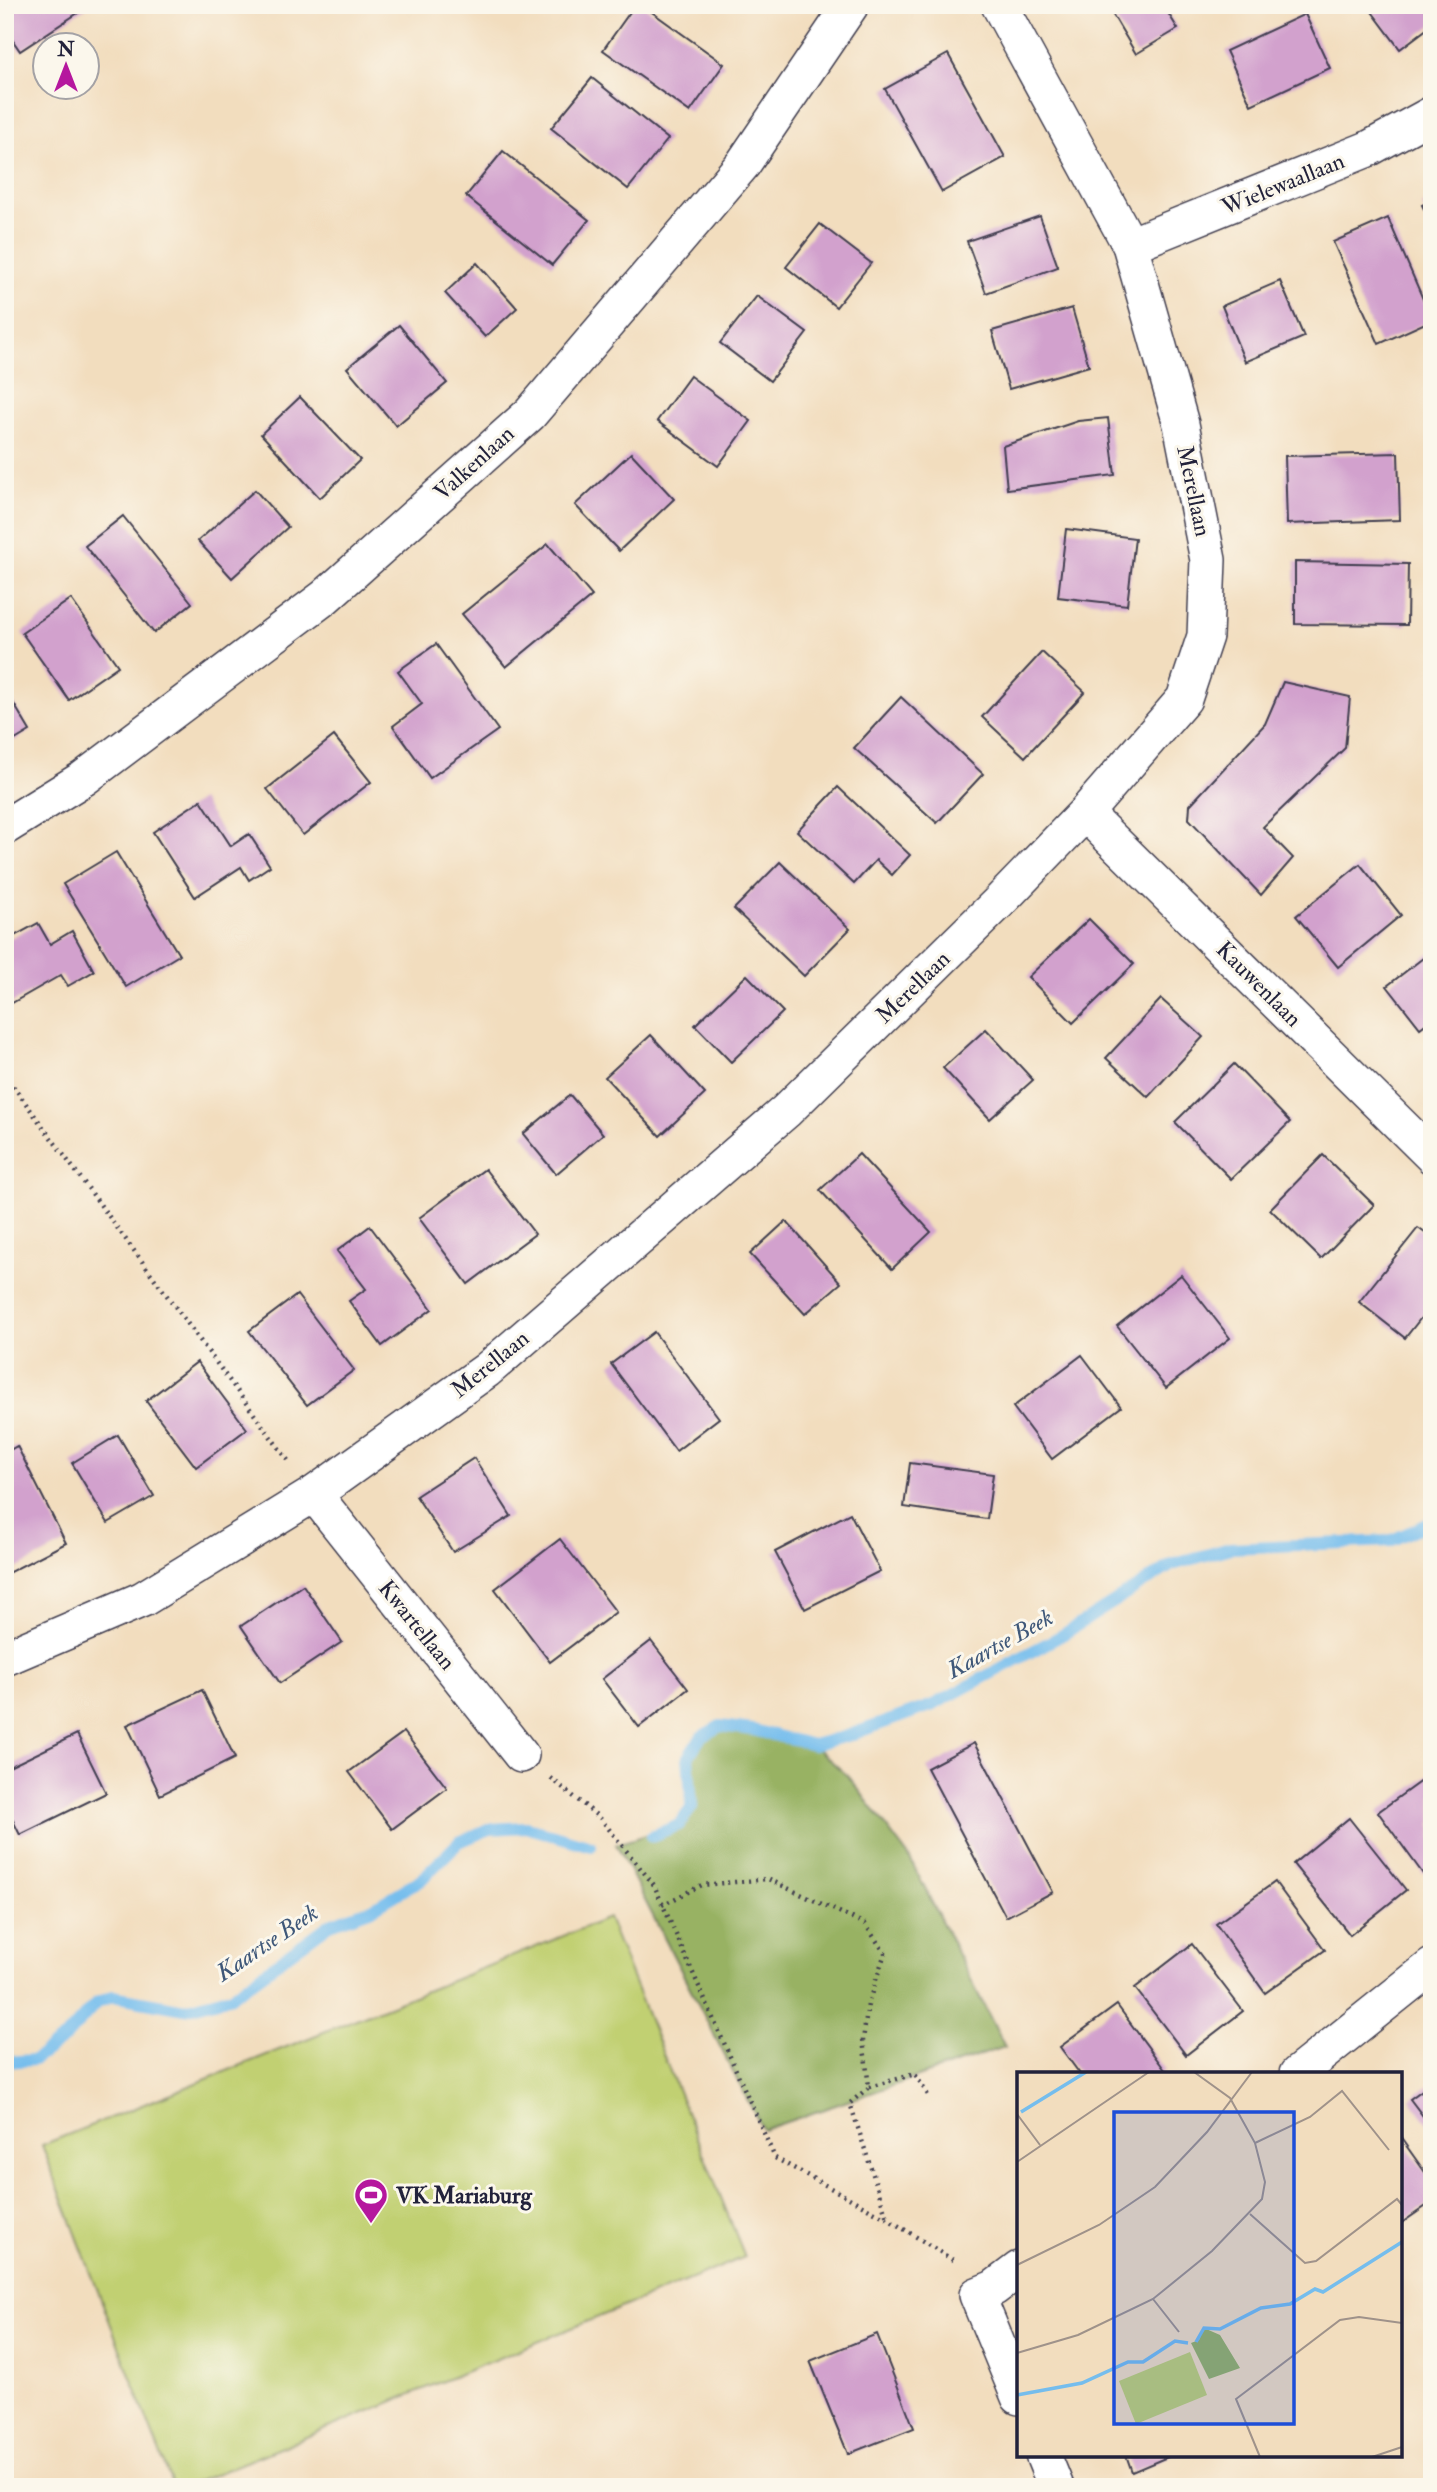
<svg xmlns="http://www.w3.org/2000/svg" width="1437" height="2492" viewBox="0 0 1437 2492" font-family="'IM FELL Double Pica',serif">
  <rect width="100%" height="100%" fill="#fbf7ec"/>
  <filter id="ink" filterUnits="userSpaceOnUse"><feTurbulence type="fractalNoise" baseFrequency=".0143" numOctaves="2"/><feDisplacementMap in="SourceGraphic" scale="14" xChannelSelector="R" yChannelSelector="G"/><feConvolveMatrix kernelMatrix="1 2 1 2 8 2 1 2 1" color-interpolation-filters="sRGB"/></filter>
  <filter id="wash" filterUnits="userSpaceOnUse"><feTurbulence type="fractalNoise" baseFrequency=".00686" numOctaves="4" result="noise"/><feDisplacementMap in="SourceGraphic" scale="28" xChannelSelector="R" yChannelSelector="G"/><feGaussianBlur stdDeviation="1.57" result="paint"/><feColorMatrix in="noise" values="0 0 0 0 0 0 0 0 0 0 0 0 0 0 0 0 0 1.4 0 .05"/><feComposite in="paint" operator="in"/></filter>
  <g filter="url(#wash)">
    <rect width="100%" height="100%" fill="#f2ddbe"/>
    <path fill="#c1d072" stroke="#727956" stroke-width="2" d="M 608,1918 L 745,2257 L 184,2487 L 173,2487 L 42,2145 Z"/>
    <path fill="#98b264" stroke="#5d6a50" stroke-width="2" d="M 720,1726 L 753,1730 L 813,1745 L 849,1777 L 909,1857 L 1005,2047 L 763,2130 L 616,1844 L 679,1825 L 692,1807 C 689,1765 679,1750 720,1726 Z"/>
    <g fill="none" stroke-linecap="round" stroke-linejoin="round">
      <g stroke="#75bded" stroke-width="12">
        <path d="M 652,1836 L 679,1825 L 692,1807 L 688,1757 L 701,1737 L 720,1726 L 753,1730 L 813,1745 L 847,1736 L 933,1705 L 1064,1634 L 1172,1565 L 1230,1548 L 1390,1541 L 1432,1522"/>
        <path d="M 5,2062 L 34,2060 L 66,2037 L 96,2003 L 113,1996 L 185,2009 L 232,1996 L 330,1924 L 372,1909 L 422,1879 L 459,1842 L 490,1829 L 526,1827 L 591,1846"/>
      </g>
    </g>
    <g id="blocks">
      <g fill="#d2a1cd">
        <path d="M 5,5 L 90,5 L 20,51 L 5,29 Z"/>
        <path d="M 635,5 L 642,5 L 724,64 L 690,112 L 603,50 Z"/>
        <path d="M 1107,5 L 1163,5 L 1178,29 L 1136,54 Z"/>
        <path d="M 1367,5 L 1432,5 L 1432,25 L 1400,49 Z"/>
        <path d="M 1305,14 L 1330,68 L 1251,105 L 1226,51 Z"/>
        <path d="M 948,54 L 1005,157 L 942,192 L 885,89 Z"/>
        <path d="M 592,78 L 668,139 L 628,189 L 551,128 Z"/>
        <path d="M 503,151 L 589,220 L 552,265 L 466,196 Z"/>
        <path d="M 1432,200 L 1432,225 L 1422,205 Z"/>
        <path d="M 1040,216 L 1058,267 L 986,293 L 967,241 Z"/>
        <path d="M 1388,218 L 1432,320 L 1379,344 L 1333,242 Z"/>
        <path d="M 820,224 L 871,263 L 836,307 L 786,267 Z"/>
        <path d="M 477,263 L 517,308 L 485,337 L 445,293 Z"/>
        <path d="M 1280,281 L 1304,337 L 1245,362 L 1222,306 Z"/>
        <path d="M 757,296 L 807,333 L 770,381 L 720,343 Z"/>
        <path d="M 1072,308 L 1089,366 L 1009,389 L 992,331 Z"/>
        <path d="M 399,325 L 447,383 L 396,426 L 347,368 Z"/>
        <path d="M 690,376 L 751,421 L 718,466 L 657,421 Z"/>
        <path d="M 300,397 L 360,460 L 320,498 L 261,434 Z"/>
        <path d="M 1108,418 L 1115,475 L 1007,489 L 1003,446 L 1078,421 Z"/>
        <path d="M 631,453 L 674,499 L 619,551 L 575,505 Z"/>
        <path d="M 1398,453 L 1400,520 L 1287,524 L 1285,456 Z"/>
        <path d="M 255,490 L 288,527 L 232,578 L 198,541 Z"/>
        <path d="M 123,516 L 192,603 L 154,633 L 85,546 Z"/>
        <path d="M 1066,529 L 1135,538 L 1127,605 L 1058,597 Z"/>
        <path d="M 548,544 L 592,596 L 506,667 L 462,614 Z"/>
        <path d="M 1295,562 L 1408,564 L 1407,625 L 1295,624 Z"/>
        <path d="M 71,599 L 118,666 L 69,700 L 22,633 Z"/>
        <path d="M 436,644 L 498,730 L 430,778 L 393,726 L 422,704 L 398,671 Z"/>
        <path d="M 1042,652 L 1085,692 L 1025,757 L 982,717 Z"/>
        <path d="M 1283,682 L 1350,697 L 1345,748 L 1263,827 L 1293,858 L 1261,895 L 1189,819 L 1190,805 L 1265,724 Z"/>
        <path d="M 5,689 L 30,731 L 5,746 Z"/>
        <path d="M 901,697 L 983,774 L 937,823 L 854,748 Z"/>
        <path d="M 334,736 L 371,782 L 303,835 L 267,789 Z"/>
        <path d="M 838,787 L 910,855 L 892,875 L 876,860 L 854,884 L 797,831 Z"/>
        <path d="M 201,800 L 231,846 L 249,834 L 270,866 L 249,880 L 241,867 L 195,897 L 153,832 Z"/>
        <path d="M 116,852 L 179,955 L 126,987 L 63,884 Z"/>
        <path d="M 780,862 L 850,929 L 804,976 L 734,909 Z"/>
        <path d="M 1360,864 L 1401,915 L 1338,967 L 1296,916 Z"/>
        <path d="M 1089,919 L 1134,964 L 1073,1023 L 1028,977 Z"/>
        <path d="M 38,923 L 50,944 L 72,931 L 94,971 L 68,986 L 61,975 L 5,1007 L 5,941 Z"/>
        <path d="M 1432,951 L 1432,1019 L 1420,1028 L 1387,986 Z"/>
        <path d="M 747,975 L 783,1012 L 731,1062 L 695,1025 Z"/>
        <path d="M 1161,999 L 1203,1037 L 1148,1097 L 1106,1058 Z"/>
        <path d="M 986,1029 L 1033,1080 L 990,1119 L 943,1068 Z"/>
        <path d="M 651,1035 L 705,1094 L 660,1136 L 605,1077 Z"/>
        <path d="M 1234,1064 L 1290,1122 L 1231,1179 L 1175,1122 Z"/>
        <path d="M 570,1095 L 603,1134 L 556,1174 L 523,1134 Z"/>
        <path d="M 859,1154 L 931,1232 L 892,1269 L 820,1190 Z"/>
        <path d="M 1323,1155 L 1374,1205 L 1321,1259 L 1270,1209 Z"/>
        <path d="M 485,1169 L 535,1234 L 468,1284 L 419,1218 Z"/>
        <path d="M 786,1221 L 841,1283 L 805,1314 L 750,1254 Z"/>
        <path d="M 370,1226 L 432,1309 L 382,1346 L 349,1301 L 366,1289 L 337,1251 Z"/>
        <path d="M 1418,1228 L 1432,1238 L 1432,1304 L 1405,1338 L 1359,1302 Z"/>
        <path d="M 1181,1275 L 1230,1338 L 1166,1388 L 1117,1326 Z"/>
        <path d="M 297,1295 L 354,1370 L 307,1405 L 249,1331 Z"/>
        <path d="M 654,1332 L 719,1418 L 676,1451 L 611,1364 Z"/>
        <path d="M 1082,1355 L 1121,1407 L 1052,1459 L 1013,1407 Z"/>
        <path d="M 197,1362 L 247,1429 L 196,1467 L 146,1401 Z"/>
        <path d="M 118,1435 L 154,1496 L 108,1523 L 72,1463 Z"/>
        <path d="M 17,1446 L 66,1543 L 8,1573 L 5,1567 L 5,1453 Z"/>
        <path d="M 474,1458 L 511,1516 L 453,1552 L 416,1496 Z"/>
        <path d="M 910,1463 L 993,1474 L 987,1519 L 904,1507 Z"/>
        <path d="M 850,1513 L 880,1571 L 805,1609 L 775,1552 Z"/>
        <path d="M 560,1539 L 616,1612 L 550,1662 L 495,1589 Z"/>
        <path d="M 303,1585 L 342,1642 L 280,1683 L 241,1626 Z"/>
        <path d="M 651,1641 L 688,1689 L 639,1727 L 602,1679 Z"/>
        <path d="M 202,1690 L 235,1758 L 160,1795 L 127,1725 Z"/>
        <path d="M 404,1732 L 447,1788 L 392,1829 L 349,1772 Z"/>
        <path d="M 77,1734 L 106,1793 L 20,1835 L 5,1804 L 5,1769 Z"/>
        <path d="M 974,1743 L 1053,1892 L 1006,1917 L 927,1768 Z"/>
        <path d="M 1432,1773 L 1432,1868 L 1423,1874 L 1378,1812 Z"/>
        <path d="M 1349,1818 L 1406,1890 L 1350,1935 L 1293,1864 Z"/>
        <path d="M 1275,1882 L 1325,1950 L 1265,1993 L 1216,1924 Z"/>
        <path d="M 1192,1944 L 1243,2011 L 1186,2055 L 1135,1988 Z"/>
        <path d="M 1117,2005 L 1165,2070 L 1160,2074 L 1080,2074 L 1060,2047 Z"/>
        <path d="M 1432,2083 L 1432,2128 L 1410,2099 Z"/>
        <path d="M 1400,2137 L 1432,2182 L 1432,2202 L 1400,2224 Z"/>
        <path d="M 877,2334 L 914,2428 L 848,2454 L 810,2361 Z"/>
        <path d="M 1126,2455 L 1172,2455 L 1132,2472 Z"/>
      </g>
    </g>
  </g>
  <g filter="url(#ink)">
    <use href="#blocks" fill-opacity="0" stroke="#413e4f" stroke-width="2"/>
    <g fill="none" stroke-linecap="round" stroke-linejoin="round">
      <g stroke="#413e4f" stroke-width="38">
        <g id="minor">
          <path d="M 1130,245 L 1368,149 L 1432,114"/>
          <path d="M 1085,813 L 1432,1156"/>
          <path d="M 5,827 L 84,778 L 325,597 L 530,414 L 743,164 L 851,5"/>
          <path d="M 314,1494 L 521,1755"/>
          <path d="M 5,1658 L 143,1599 L 314,1494 L 487,1370 L 786,1111 L 998,903 L 1085,813 L 1184,699 L 1205,636 L 1208,560 L 1181,424 L 1130,245 L 999,5"/>
          <path d="M 1297,2074 L 1432,1966"/>
          <path d="M 1019,2269 L 994,2288 L 977,2295 L 1019,2397"/>
          <path d="M 1043,2455 L 1056,2487"/>
        </g>
      </g>
      <g stroke="#413e4f" stroke-width="4.5" stroke-dasharray="2 5" stroke-linecap="butt">
        <path d="M 5,1075 L 290,1463"/>
        <path d="M 551,1778 L 600,1818 L 654,1885 L 775,2158 L 888,2219 L 956,2262"/>
        <path d="M 662,1905 L 702,1885 L 768,1879 L 865,1924 L 885,1953 L 868,2004 L 863,2040 L 869,2087 L 850,2103 L 887,2218"/>
        <path d="M 869,2087 L 915,2074 L 928,2095"/>
      </g>
      <use href="#minor" stroke="#fff" stroke-width="35"/>
    </g>
  </g>
  <defs>
    <g id="stadium-pin" transform="scale(1.75)"><path d="M0 17L-7.5 6A9.5 9.5 0 1 1 7.5 6Z" fill="#b5179e" stroke="#fbf7ec"/><path d="M0-5a6.5 5 0 1 0 0 10a6.5 5 0 1 0 0-10ZM-3.5-1.8h7v3.6h-7Z" fill="#fff"/></g>
  </defs>
  <g fill-rule="evenodd">
    <use href="#stadium-pin" x="371" y="2195"/>
  </g>
  <g text-anchor="middle" dominant-baseline="central" stroke-width="6" stroke-linejoin="round" paint-order="stroke">
    <g font-size="23" fill="#22223b" stroke="#fbf7ec">
      <text transform="translate(1283 184) rotate(-22)">Wielewaallaan</text>
      <text transform="translate(474 463) rotate(-42)">Valkenlaan</text>
      <text transform="translate(1194 491) rotate(78)">Merellaan</text>
      <text transform="translate(1259 984) rotate(45)">Kauwenlaan</text>
      <text transform="translate(913 987) rotate(-44)">Merellaan</text>
      <text transform="translate(490 1364) rotate(-39)">Merellaan</text>
      <text transform="translate(417 1625) rotate(51)">Kwartellaan</text>
    </g>
    <g font-size="23" font-weight="bold" fill="#22223b" stroke="#fbf7ec" text-anchor="start">
      <text x="396" y="2195">VK Mariaburg</text>
    </g>
    <g font-size="24" font-style="italic" fill="#3f5879" stroke="#fbf7ec">
      <text transform="translate(1000 1644) rotate(-29)">Kaartse Beek</text>
      <text transform="translate(267 1943) rotate(-34)">Kaartse Beek</text>
    </g>
  </g>
  <g transform="translate(1017 2072)">
    <rect width="385" height="385" fill="#f2ddbe"/>
    <path d="M 173,280 L 190,323 L 119,352 L 102,309 Z" fill="#c1d072"/>
    <path d="M 187,256 L 203,263 L 223,296 L 192,307 L 174,271 L 182,268 Z" fill="#98b264"/>
    <path fill="none" stroke="#75bded" stroke-width="3.5" d="M 4,40 L 69,0M 179,270 L 187,256 L 203,257 L 244,236 L 273,232 L 298,217 L 306,220 L 385,170M 0,323 L 65,311 L 111,290 L 126,290 L 158,269 L 171,271"/>
    <path fill="none" stroke="#9f928a" stroke-width="2" d="M 0,42 L 23,73M 238,71 L 293,45 L 325,19 L 372,78M 0,90 L 132,0M 233,142 L 288,191 L 299,189 L 380,127 L 385,133M 0,193 L 82,153 L 138,115 L 190,60 L 235,0M 136,227 L 162,260M 0,281 L 61,263 L 136,227 L 195,179 L 245,127 L 248,110 L 238,71 L 213,26 L 177,0M 243,385 L 219,327 L 323,248 L 342,245 L 385,251M 355,385 L 385,375"/>
    <path fill="#1d4ed8" fill-opacity="0.15" stroke="#1d4ed8" stroke-width="3.5" d="M 97,40 L 277,40 L 277,352 L 97,352 Z"/>
    <rect width="385" height="385" fill="none" stroke="#22223b" stroke-width="3.5"/>
  </g>
  <rect width="1437" height="2492" fill="none" stroke="#fbf7ec" stroke-width="28"/>
  <g transform="translate(66 66)"><circle r="33" fill="#fbf7ec" stroke="#a4a2a5" stroke-width="2"/>
  <path d="M0-5L12 26L0 18L-12 26Z" fill="#b5179e"/>
  <text y="-10" font-size="19" font-weight="bold" text-anchor="middle" fill="#22223b">N</text>
  </g>
</svg>
